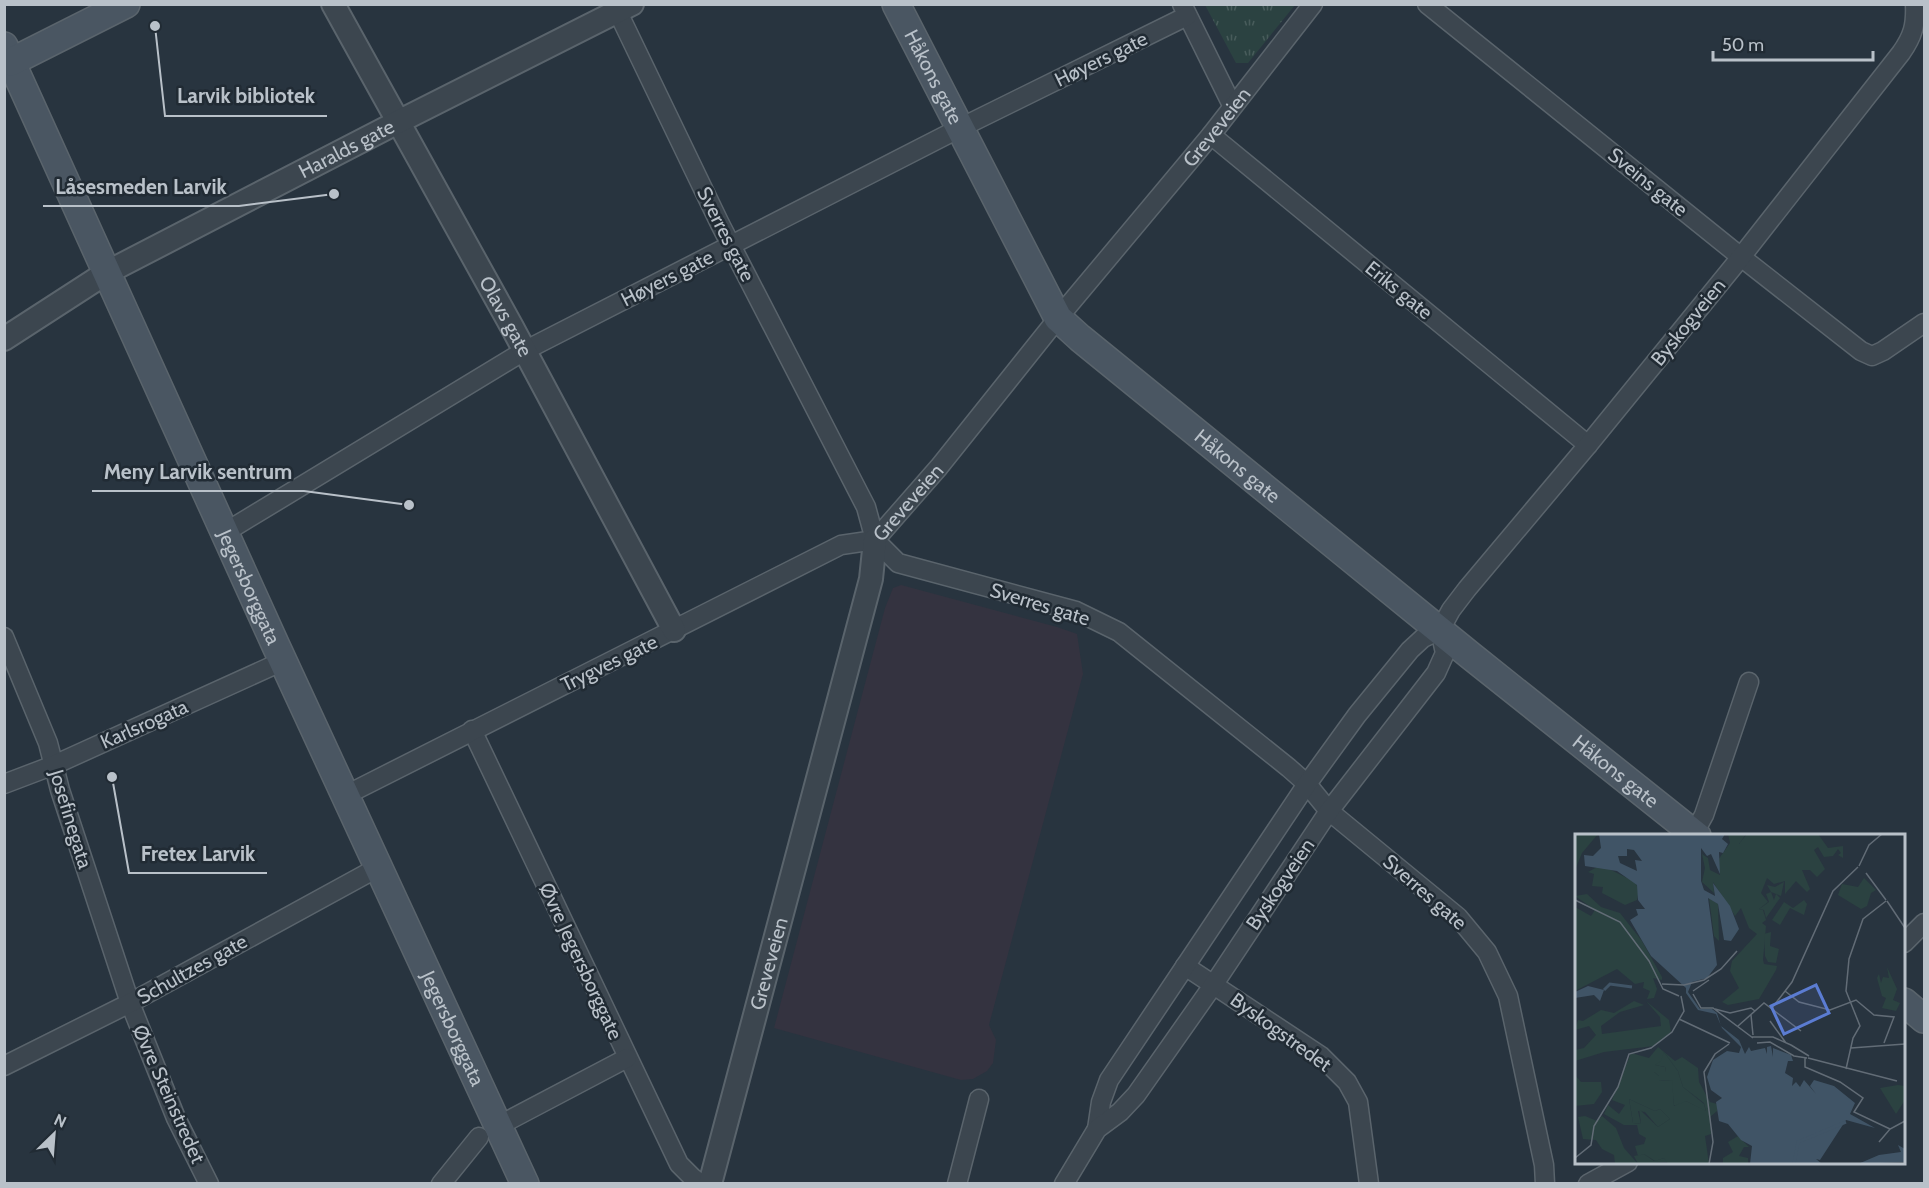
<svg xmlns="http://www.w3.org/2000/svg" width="1929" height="1188" viewBox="0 0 1929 1188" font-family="Cabin,sans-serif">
  <defs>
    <pattern id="grass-tufts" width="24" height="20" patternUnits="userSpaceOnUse" patternTransform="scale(1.5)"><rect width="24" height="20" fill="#2b4241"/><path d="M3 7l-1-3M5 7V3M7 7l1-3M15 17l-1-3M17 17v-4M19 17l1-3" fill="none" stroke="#485c5b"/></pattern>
  </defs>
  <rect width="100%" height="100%" fill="#28343f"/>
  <path fill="#343340" d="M 901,585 L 1057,627 L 1077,634 L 1083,674 L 989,1025 L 996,1040 L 993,1063 L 987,1071 L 973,1079 L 961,1080 L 774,1028 L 885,608 L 893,588 Z"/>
  <path fill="url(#grass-tufts)" d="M 1205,5 L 1295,5 L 1248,63 L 1236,63 Z"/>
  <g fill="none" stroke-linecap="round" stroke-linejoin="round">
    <g stroke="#5a646c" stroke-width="21">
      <g id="minor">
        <path d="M 614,4 L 720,224 L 866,507 L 875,540 L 898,563 L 1076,611 L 1119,632 L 1289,768 L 1307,784 L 1329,811 L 1458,917 L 1487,952 L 1508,996 L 1544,1165 L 1545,1184"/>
        <path d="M 1182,4 L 1232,105"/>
        <path d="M 1427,4 L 1741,257 L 1861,351 L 1872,356 L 1883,351 L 1924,323"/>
        <path d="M 1211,135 L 1588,445"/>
        <path d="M 224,533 L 524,351 L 960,128 L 1187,16"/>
        <path d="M 4,637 L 48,743 L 60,790 L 130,1003 L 176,1118 L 209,1184"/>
        <path d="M 472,730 L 679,1164 L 692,1177 L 701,1184"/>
        <path d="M 4,784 L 54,765 L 283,661"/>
        <path id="s1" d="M 346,795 L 841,545 L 875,540 L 939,467 L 1058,318 L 1211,135 L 1313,4"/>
        <path d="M 1694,833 L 1704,815 L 1749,682"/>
        <path d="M 1904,943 L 1924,923"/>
        <path d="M 1185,966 L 1321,1056 L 1347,1082 L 1358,1102 L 1369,1184"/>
        <path d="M 4,1066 L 130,1003 L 377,868"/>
        <path d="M 498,1126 L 627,1058"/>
        <path d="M 1097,1129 L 1101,1102 L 1109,1080 L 1307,784 L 1357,715 L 1410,650 L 1423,638 L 1440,630 L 1451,610 L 1467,589 L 1588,445 L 1741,257 L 1901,53 C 1913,36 1916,25 1915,4"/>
        <path d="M 441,1184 L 479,1137"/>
        <path d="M 957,1184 L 979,1099"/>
        <path d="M 1064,1184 L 1097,1129 L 1120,1112 L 1136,1095 L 1214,984 L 1329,811 L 1436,673 L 1445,653 L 1440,630"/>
        <path d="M 1588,1184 L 1628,1162"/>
      </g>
    </g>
    <g stroke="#5a646c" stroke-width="26">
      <g id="tertiary">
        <path id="s2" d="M 333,4 L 512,327 L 674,630"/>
        <path id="s3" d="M 4,339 L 106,273 L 398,122 L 632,4"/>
        <path id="s4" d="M 710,1184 C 763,982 819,781 871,579 L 875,540"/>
      </g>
    </g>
    <g stroke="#5a646c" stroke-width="30">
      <g id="secondary">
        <path id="s5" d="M 896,4 L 1058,318 L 1080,338 L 1471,656 L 1697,836"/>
        <path id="s6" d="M 4,46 L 276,646 L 525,1184"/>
        <path d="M 11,62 L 126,4"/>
        <path d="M 1904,1002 L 1924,1019"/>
      </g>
    </g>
    <use href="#minor" stroke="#3c464f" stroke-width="18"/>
    <use href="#tertiary" stroke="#3c464f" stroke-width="22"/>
    <use href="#secondary" stroke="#4a5662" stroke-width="27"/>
  </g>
  <g text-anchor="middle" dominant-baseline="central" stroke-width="5" stroke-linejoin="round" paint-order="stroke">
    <g font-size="20" fill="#b9c1c9" stroke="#212b34">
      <text transform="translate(1101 59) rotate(-26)">Høyers gate</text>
      <text stroke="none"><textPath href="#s5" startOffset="82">Håkons gate</textPath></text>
      <text stroke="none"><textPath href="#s1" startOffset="1125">Greveveien</textPath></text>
      <text stroke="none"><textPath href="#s3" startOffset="392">Haralds gate</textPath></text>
      <text transform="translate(1648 182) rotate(39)">Sveins gate</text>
      <text transform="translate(726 234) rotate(63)">Sverres gate</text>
      <text transform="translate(667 278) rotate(-27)">Høyers gate</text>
      <text transform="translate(1399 290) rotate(39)">Eriks gate</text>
      <text stroke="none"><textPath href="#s2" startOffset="357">Olavs gate</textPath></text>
      <text transform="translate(1688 322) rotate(-51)">Byskogveien</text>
      <text stroke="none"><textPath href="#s5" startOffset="586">Håkons gate</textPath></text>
      <text stroke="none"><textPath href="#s1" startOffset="639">Greveveien</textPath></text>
      <text stroke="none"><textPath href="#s6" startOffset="594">Jegersborggata</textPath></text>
      <text transform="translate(1040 604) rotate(17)">Sverres gate</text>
      <text transform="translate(609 663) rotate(-26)">Trygves gate</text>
      <text transform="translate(144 724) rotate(-24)">Karlsrogata</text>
      <text stroke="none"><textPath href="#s5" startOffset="1072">Håkons gate</textPath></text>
      <text transform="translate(71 819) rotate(73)">Josefinegata</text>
      <text transform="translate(1280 884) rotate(-56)">Byskogveien</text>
      <text transform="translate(1425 892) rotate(41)">Sverres gate</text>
      <text transform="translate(581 961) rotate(65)">Øvre Jegersborggate</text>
      <text stroke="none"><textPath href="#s4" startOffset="228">Greveveien</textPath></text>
      <text transform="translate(192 969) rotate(-29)">Schultzes gate</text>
      <text stroke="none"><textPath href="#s6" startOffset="1080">Jegersborggata</textPath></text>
      <text transform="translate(1281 1032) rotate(36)">Byskogstredet</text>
      <text transform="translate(169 1094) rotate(66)">Øvre Steinstredet</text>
    </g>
  </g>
  <g transform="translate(1575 834)">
    <rect width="330" height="330" fill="#28343f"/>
    <path d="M 209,48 L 206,62 L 196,58 L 199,66 L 201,60 L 205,64 L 191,84 L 189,76 L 184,75 L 194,68 L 191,60 L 196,58 L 192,51 L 200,53 ZM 229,66 L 232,70 L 229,81 L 215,74 L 205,91 L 197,86 L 209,68 L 218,74 ZM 89,218 L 103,237 L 108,253 L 129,270 L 131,278 L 111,267 L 102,273 L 99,271 L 96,246 L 84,247 L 84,242 L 79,238 L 91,238 L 90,233 L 80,231 ZM 54,265 L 80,277 L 85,275 L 95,285 L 83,293 L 70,278 L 63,277 L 66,290 L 58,289 ZM 69,320 L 79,327 L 89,324 L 94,328 L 63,330 L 59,322 Z" fill="#2b4241"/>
    <path d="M 0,0 L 23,0 L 7,19 L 0,36 ZM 153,0 L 171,0 L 164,10 L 172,0 L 243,0 L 253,14 L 268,12 L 268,24 L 263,21 L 266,19 L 263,15 L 258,22 L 249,23 L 243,13 L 239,16 L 250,35 L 242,43 L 235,36 L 227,36 L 235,55 L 232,58 L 221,47 L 210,60 L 210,47 L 199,50 L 192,44 L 186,59 L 193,68 L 184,75 L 188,76 L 191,86 L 187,89 L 191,92 L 188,126 L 189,130 L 202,132 L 201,136 L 184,165 L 153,171 L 147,168 L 164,154 L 155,137 L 157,127 L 182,100 L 174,94 L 166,74 L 160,82 L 138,48 L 139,59 L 127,48 L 130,34 L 127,20 L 133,24 L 135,36 L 145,41 L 143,26 L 155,9 ZM 26,31 L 60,48 L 64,56 L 62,66 L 50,71 L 27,59 L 28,53 L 17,52 L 19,40 L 13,38 ZM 12,60 L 26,73 L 45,79 L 67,107 L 87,143 L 87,146 L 78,144 L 82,155 L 79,164 L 72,165 L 75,157 L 68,154 L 69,148 L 60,150 L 42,135 L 0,157 L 0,73 L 16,82 L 20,76 L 0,62 ZM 134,64 L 143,70 L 144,107 L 139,102 ZM 312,133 L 322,155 L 318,166 L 325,169 L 321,177 L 307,174 L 311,164 L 307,162 L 302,144 L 304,140 L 306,149 L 308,143 L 314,144 ZM 59,167 L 69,171 L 45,178 L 26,192 L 27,200 L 86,192 L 85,183 L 71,167 L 94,186 L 96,198 L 79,212 L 29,218 L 0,227 L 0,216 L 9,214 L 21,201 L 14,192 L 0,196 L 3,186 L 8,187 L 26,176 L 39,179 ZM 83,213 L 100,227 L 107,223 L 123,234 L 124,248 L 135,268 L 142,270 L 142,277 L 135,283 L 136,300 L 130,302 L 134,330 L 93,330 L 89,324 L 80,327 L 69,320 L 63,322 L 60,312 L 69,310 L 71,304 L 64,300 L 62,291 L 49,291 L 29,280 L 33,271 L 44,280 L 50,271 L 37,266 L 56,219 L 74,224 ZM 89,218 L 103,237 L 108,253 L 129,269 L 131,277 L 111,267 L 99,272 L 97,246 L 84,247 L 84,242 L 79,238 L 91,238 L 90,233 L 80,231 L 86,227 ZM 54,265 L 80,277 L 85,275 L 95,285 L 83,293 L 64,275 L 66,290 L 58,289 ZM 0,241 L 6,248 L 26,248 L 27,258 L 19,270 L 0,272 ZM 10,282 L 22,287 L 27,282 L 41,294 L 49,314 L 63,330 L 40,330 L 39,321 L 27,315 L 21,306 L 8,305 L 3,283 ZM 163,302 L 174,313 L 169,313 L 164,322 L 173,324 L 173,330 L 148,330 L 148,324 L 158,318 L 153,308 Z" fill="#2b4241" fill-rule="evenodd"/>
    <path d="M 323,251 L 330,252 L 330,266 L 321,280 L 305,254 Z" fill="#2b4241"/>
    <path d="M 289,44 L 301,56 L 296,59 L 292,72 L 286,75 L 263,61 L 267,50 L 283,53 ZM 196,98 L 195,112 L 204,115 L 201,129 L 193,128 L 190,122 L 189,100 Z" fill="#2b4241"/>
    <path d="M 24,0 L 150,0 L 147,5 L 153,10 L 148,19 L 144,18 L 145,40 L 136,20 L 132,22 L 126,14 L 126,47 L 129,56 L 140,62 L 138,49 L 155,72 L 164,95 L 156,107 L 149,106 L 143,70 L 133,64 L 142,131 L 132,144 L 117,148 L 113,158 L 125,175 L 137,175 L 142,179 L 146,192 L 164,206 L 170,220 L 174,213 L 176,217 L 190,214 L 192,220 L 192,213 L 196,212 L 198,223 L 198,214 L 216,221 L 218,227 L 213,227 L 210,239 L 218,244 L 217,252 L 221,248 L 225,253 L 229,246 L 241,260 L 235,252 L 239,246 L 259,252 L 280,269 L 275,280 L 300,294 L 271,286 L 245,326 L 241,325 L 247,330 L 175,330 L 177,312 L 166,306 L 153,290 L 144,287 L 141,268 L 147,264 L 136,256 L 132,243 L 138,226 L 152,217 L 164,219 L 166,213 L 147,194 L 141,180 L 123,176 L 111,159 L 111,154 L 76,122 L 55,86 L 63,81 L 61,75 L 70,75 L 63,66 L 62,51 L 42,37 L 10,32 L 9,21 L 18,22 L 26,14 ZM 52,15 L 59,16 L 67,27 L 60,26 L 62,37 L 45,29 L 43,22 L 52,22 ZM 13,152 L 29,156 L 25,167 L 19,161 L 0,164 L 0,158 ZM 323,311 L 330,315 L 330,328 L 283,330 L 304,321 L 326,318 Z" fill="#405466" fill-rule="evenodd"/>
    <path fill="none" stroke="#405466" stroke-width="3" d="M 29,156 L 35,150 L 57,153M 219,330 L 223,308 L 271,288"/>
    <path fill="none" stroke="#626c76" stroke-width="1.5" d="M 284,32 L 294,11 L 307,0M 291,39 L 311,66M 0,66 L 45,88 L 74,127 L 88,155 L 104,162M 312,67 L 330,94M 87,150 L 109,151 L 129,146 L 146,135 L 162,117M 118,157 L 134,146M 210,157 L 224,168 L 255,176 L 281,166 L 299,181 L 319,183 L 309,209M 118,160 L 126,174 L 138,174 L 178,204M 197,174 L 217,148 L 258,57 L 283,33M 140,175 L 155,179 L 176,174 L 180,177M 176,181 L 178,201M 104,185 L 155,209M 195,187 L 211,209M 163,192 L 189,169 L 226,197M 177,203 L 198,203 L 216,211M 182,209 L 195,208 L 219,222 L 232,224M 216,211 L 234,222M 276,214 L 330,210M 230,224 L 230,233 L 265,248 L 288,264 L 279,278 L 315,295M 233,224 L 322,247M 271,235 L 278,204 L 285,192 L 271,157 L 274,125 L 288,85 L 311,67M 304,308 L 315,295 L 330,287M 0,324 L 16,311 L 19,292 L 43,253 L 54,220 L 76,214 L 97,198 L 109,177 L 106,162M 134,330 L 138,308 L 129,238 L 140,220 L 154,210"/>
    <path fill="#5b7cd2" fill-opacity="0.15" stroke="#5b7cd2" stroke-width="3" d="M 241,151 L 254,179 L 209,200 L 196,172 Z"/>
    <rect width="330" height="330" fill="none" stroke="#b9c1c9" stroke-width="3"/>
  </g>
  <path fill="none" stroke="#b9c1c9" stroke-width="2" d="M155 26L165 116H327M334 194L239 206H43M409 505L304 491H92M112 777L129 873H267"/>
  <g fill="#b9c1c9" stroke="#212b34" stroke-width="2">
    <circle cx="155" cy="26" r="6"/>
    <circle cx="334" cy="194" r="6"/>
    <circle cx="409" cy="505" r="6"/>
    <circle cx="112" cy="777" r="6"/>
  </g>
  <g font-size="21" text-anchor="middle" font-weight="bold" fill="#b9c1c9" stroke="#212b34" stroke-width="5" stroke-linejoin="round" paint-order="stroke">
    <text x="246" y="103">Larvik bibliotek</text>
    <text x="141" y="194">Låsesmeden Larvik</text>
    <text x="198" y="479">Meny Larvik sentrum</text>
    <text x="198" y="861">Fretex Larvik</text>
  </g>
  <rect width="1929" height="1188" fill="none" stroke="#b9c1c9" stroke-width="12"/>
  <g transform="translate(54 1134) rotate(25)" stroke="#212b34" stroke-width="4.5" paint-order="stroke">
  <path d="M0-4.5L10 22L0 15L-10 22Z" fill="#b9c1c9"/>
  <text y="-9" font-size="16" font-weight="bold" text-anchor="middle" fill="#b9c1c9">N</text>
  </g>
  <path d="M1713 51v9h160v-9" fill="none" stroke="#b9c1c9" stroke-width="3"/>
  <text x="1722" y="51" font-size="18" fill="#b9c1c9" stroke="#212b34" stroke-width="4.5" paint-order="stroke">50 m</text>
</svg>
